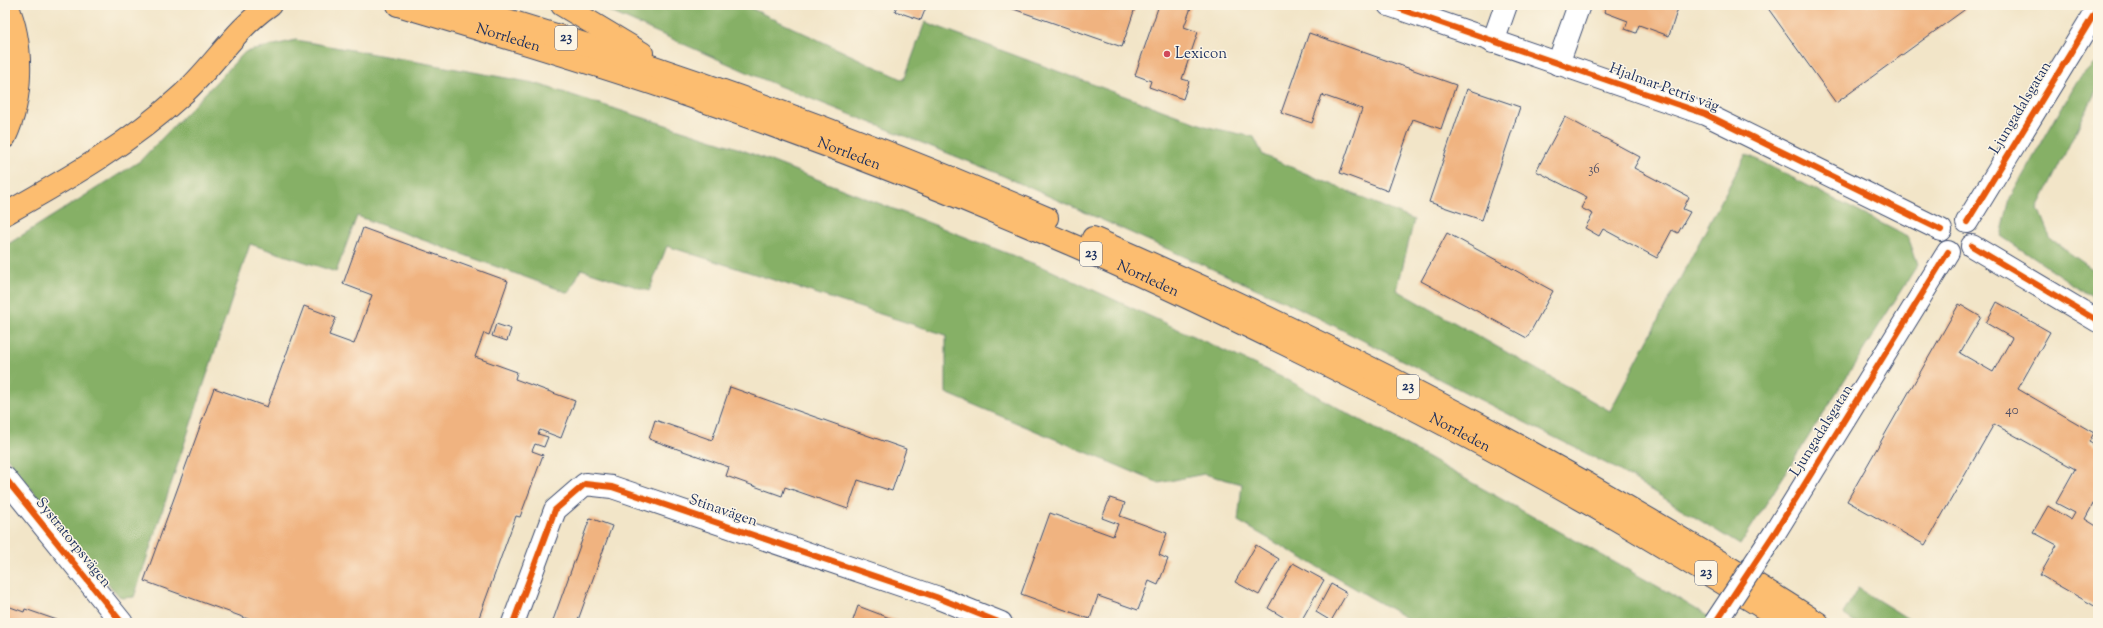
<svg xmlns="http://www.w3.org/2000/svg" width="2103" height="628" viewBox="0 0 2103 628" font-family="'Sorts Mill Goudy',serif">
  <rect width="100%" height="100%" fill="#fcf5e5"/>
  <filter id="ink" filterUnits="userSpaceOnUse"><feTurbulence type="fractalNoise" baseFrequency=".025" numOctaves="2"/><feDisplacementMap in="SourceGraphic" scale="8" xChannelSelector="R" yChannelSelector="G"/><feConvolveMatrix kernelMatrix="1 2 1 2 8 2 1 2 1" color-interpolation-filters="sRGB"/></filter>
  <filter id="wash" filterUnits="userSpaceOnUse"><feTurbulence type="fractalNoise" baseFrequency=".012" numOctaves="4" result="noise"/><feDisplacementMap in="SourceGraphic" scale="16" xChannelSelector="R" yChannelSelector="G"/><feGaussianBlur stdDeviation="0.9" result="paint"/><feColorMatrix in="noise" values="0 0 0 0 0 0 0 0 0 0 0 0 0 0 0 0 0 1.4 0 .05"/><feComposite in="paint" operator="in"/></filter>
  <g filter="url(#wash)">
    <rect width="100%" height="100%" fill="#f2e5c8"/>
    <g fill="#86b066" stroke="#507062">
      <path d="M 595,5 L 744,5 L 904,80 L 925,22 L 1208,127 L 1254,137 L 1263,155 L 1414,220 L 1397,290 L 1610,411 L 1746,154 L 1908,237 L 1918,264 L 1740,545 L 1615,468 L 1293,305 L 990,170 L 774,84 Z"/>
      <path d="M 296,40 L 534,83 L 732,146 L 1050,270 L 1290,381 L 1664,590 L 1719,623 L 1415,623 L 1238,521 L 1242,484 L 1204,474 L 1159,483 L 946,393 L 946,335 L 667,246 L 649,291 L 581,269 L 569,293 L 357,216 L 336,272 L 250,244 L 134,597 L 121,598 L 83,556 L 5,455 L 5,246 L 140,161 L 245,52 Z"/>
      <path d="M 2096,62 L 2098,63 L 2098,87 L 2038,208 L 2051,240 L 2098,273 L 2098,301 L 2001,236 L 2010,198 L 2077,81 Z"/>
      <path d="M 1858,588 L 1915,623 L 1856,623 L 1843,614 Z"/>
    </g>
    <g id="blocks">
      <g fill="#f0b380">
        <path d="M 897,5 L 927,5 L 921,20 L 895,11 Z"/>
        <path d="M 1002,5 L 1136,5 L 1122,47 Z"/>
        <path d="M 1159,5 L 1192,5 L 1184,27 L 1198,32 L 1182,79 L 1189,81 L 1183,99 L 1149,87 L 1151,81 L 1135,75 Z"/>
        <path d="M 1607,5 L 1679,5 L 1669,36 L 1639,25 L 1636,33 L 1625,29 L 1628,21 L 1604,12 Z"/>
        <path d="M 1770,5 L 1971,5 L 1836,103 L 1767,7 Z"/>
        <path d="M 1309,33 L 1456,85 L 1441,129 L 1413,119 L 1388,191 L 1340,173 L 1362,109 L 1322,95 L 1312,123 L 1281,113 Z"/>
        <path d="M 1467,89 L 1520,107 L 1482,220 L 1429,202 Z"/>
        <path d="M 1565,117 L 1640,157 L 1634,168 L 1689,197 L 1683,209 L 1690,212 L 1678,233 L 1672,230 L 1657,258 L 1603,229 L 1599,236 L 1585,228 L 1593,214 L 1581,208 L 1587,197 L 1536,171 Z"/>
        <path d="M 363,228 L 508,281 L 489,335 L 484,333 L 475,357 L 517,372 L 515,379 L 575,401 L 561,438 L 540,430 L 538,434 L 548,437 L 544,447 L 535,444 L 532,451 L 543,455 L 520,517 L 516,516 L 477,623 L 259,623 L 144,581 L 214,388 L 267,407 L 304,306 L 336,318 L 329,335 L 354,344 L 372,295 L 343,284 Z"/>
        <path d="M 1447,233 L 1553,291 L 1527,338 L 1421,281 Z"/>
        <path d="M 1997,302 L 2050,332 L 2018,389 L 2094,433 L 2089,442 L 2098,447 L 2098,495 L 2085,519 L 2098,527 L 2098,608 L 2040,575 L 2057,545 L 2033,532 L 2048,506 L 2071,520 L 2075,513 L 2056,503 L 2075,469 L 1994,424 L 1925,545 L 1847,501 L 1959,304 L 1981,317 L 1960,353 L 1993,372 L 2012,338 L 1986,323 Z"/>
        <path d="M 496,324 L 511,329 L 507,341 L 492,336 Z"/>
        <path d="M 730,387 L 906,449 L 892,491 L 858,480 L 848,509 L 785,487 L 782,496 L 726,476 L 729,467 L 649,439 L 655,420 L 712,440 Z"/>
        <path d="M 1110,498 L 1125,503 L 1120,516 L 1167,533 L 1159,555 L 1168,559 L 1158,585 L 1149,581 L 1138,610 L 1098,596 L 1090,619 L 1021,594 L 1050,513 L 1113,536 L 1118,524 L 1102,518 Z"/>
        <path d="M 590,518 L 612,526 L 577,623 L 552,623 Z"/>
        <path d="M 1256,545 L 1279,559 L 1259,595 L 1235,582 Z"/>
        <path d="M 1293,563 L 1324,580 L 1300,623 L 1293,623 L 1268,608 Z"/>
        <path d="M 1331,584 L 1347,593 L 1331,621 L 1316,612 Z"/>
        <path d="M 5,605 L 24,612 L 25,609 L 57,620 L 56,623 L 5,623 Z"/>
        <path d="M 858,606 L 903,623 L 852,623 Z"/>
      </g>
    </g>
  </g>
  <g filter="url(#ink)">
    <use href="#blocks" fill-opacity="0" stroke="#3b4a6e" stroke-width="1"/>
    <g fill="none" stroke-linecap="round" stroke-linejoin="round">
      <g stroke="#3b4a6e" stroke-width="24">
        <g id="minor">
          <path d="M 1389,5 L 1705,114 L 1941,230"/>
          <path d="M 1493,42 L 1506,5"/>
          <path d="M 1558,64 L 1579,5"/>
          <path d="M 1967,222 L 2098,8"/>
          <path d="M 1972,246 L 2098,321"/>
          <path d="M 5,478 L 122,623"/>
          <path d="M 1774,534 L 1948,252"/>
          <path d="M 513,623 L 555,510 L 585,484 L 612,487 L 936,597 L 1001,623"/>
        </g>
      </g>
      <g stroke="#3b4a6e" stroke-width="24">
        <g id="highway">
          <path id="s1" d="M 398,5 C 489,32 579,59 669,89 C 807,136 943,189 1077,247 C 1152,280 1225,315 1299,351 C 1409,405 1518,462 1624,524 C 1679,556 1734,590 1788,623"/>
          <path d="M 456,5 C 658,63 854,135 1047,218"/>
          <path d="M 562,5 L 642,53"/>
          <path d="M 5,137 C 23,99 24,44 7,5"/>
          <path d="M 5,214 C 69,178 129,144 183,94 C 214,66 235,29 270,5"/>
          <path d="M 1093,238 C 1344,347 1588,475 1818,623"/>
        </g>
      </g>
      <use href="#minor" stroke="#fff" stroke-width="22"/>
      <use href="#highway" stroke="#fcbd6f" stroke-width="22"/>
      <g stroke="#3b4a6e" stroke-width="24" stroke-linecap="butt">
        <path id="minor-bridge" d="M 1715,623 L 1774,534"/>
      </g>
      <use href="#minor-bridge" stroke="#fff" stroke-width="22"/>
      <g stroke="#fcf5e5" stroke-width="8">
        <g id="cycleway">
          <path d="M 1389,5 L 1705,114 L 1941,230"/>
          <path d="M 1967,222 L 2098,8"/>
          <path d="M 1972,246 L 2098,321"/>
          <path d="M 5,478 L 122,623"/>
          <path d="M 513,623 L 555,510 L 585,484 L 612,487 L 936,597 L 1001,623"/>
          <path d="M 1715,623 L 1774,534 L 1948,252"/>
        </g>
      </g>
      <use href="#cycleway" stroke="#e8590c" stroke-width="6"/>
    </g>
  </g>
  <circle fill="#d1495b" stroke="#fcf5e5" stroke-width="1.5" cx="1167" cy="54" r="4"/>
  <g text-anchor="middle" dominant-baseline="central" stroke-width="3" stroke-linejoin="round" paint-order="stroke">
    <g font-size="13" fill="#505066">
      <text x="1594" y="170">36</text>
      <text x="2012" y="411">40</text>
    </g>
    <g fill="#fcf5e5" stroke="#5e6a86" stroke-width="1">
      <rect x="555" y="26" width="22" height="24" rx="3"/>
      <rect x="1080" y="242" width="22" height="24" rx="3"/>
      <rect x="1397" y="375" width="22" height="24" rx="3"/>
      <rect x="1695" y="561" width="22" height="24" rx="3"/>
    </g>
    <g font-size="14" font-weight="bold" fill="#1b2f5e">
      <text x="566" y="38">23</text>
      <text x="1091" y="254">23</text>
      <text x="1408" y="387">23</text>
      <text x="1706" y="573">23</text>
    </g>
    <g font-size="15" fill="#1b2f5e" stroke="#fcf5e5">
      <text stroke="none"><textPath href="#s1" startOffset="115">Norrleden</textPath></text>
      <text transform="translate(1664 88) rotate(20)">Hjalmar Petris väg</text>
      <text transform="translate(2021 108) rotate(-59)">Ljungadalsgatan</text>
      <text stroke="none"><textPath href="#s1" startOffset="475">Norrleden</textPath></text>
      <text stroke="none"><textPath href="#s1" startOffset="799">Norrleden</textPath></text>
      <text transform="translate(1822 431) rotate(-58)">Ljungadalsgatan</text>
      <text stroke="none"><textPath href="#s1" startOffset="1147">Norrleden</textPath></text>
      <text transform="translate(723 511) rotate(19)">Stinavägen</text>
      <text transform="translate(73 543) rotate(51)">Systratorpsvägen</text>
    </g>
    <g font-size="15" fill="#1b2f5e" stroke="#fcf5e5" text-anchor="start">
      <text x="1175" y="54">Lexicon</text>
    </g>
  </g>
  <rect width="2103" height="628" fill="none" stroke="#fcf5e5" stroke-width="20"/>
</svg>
